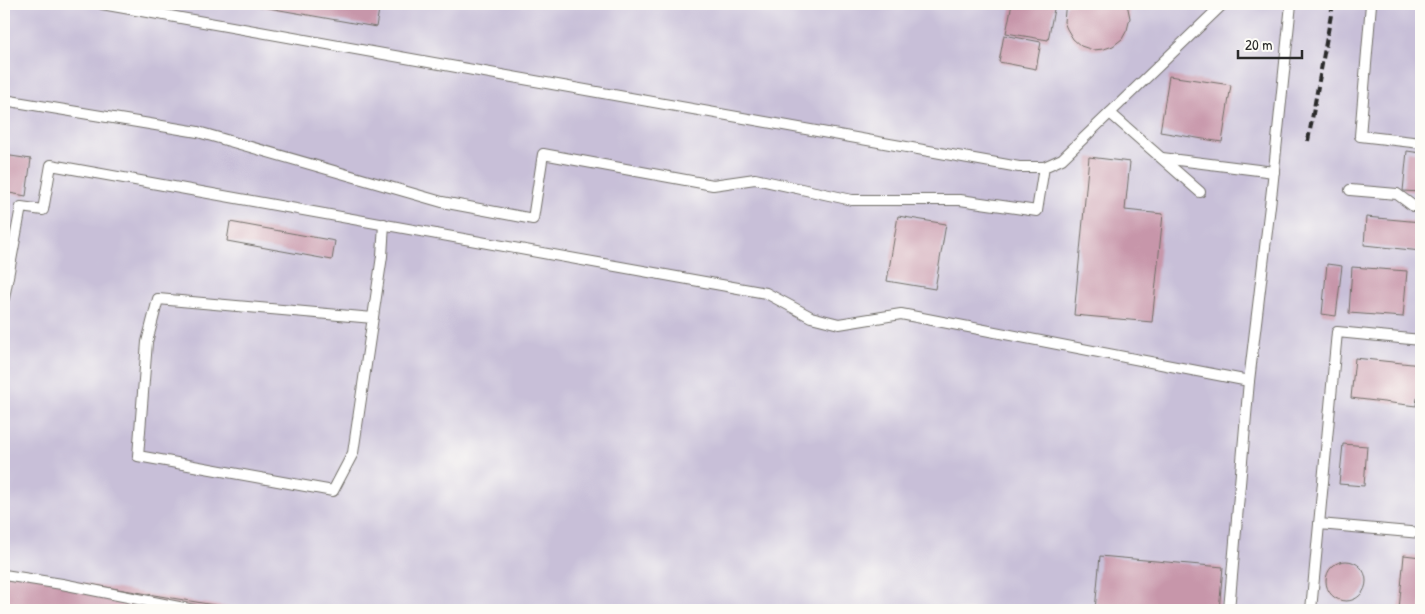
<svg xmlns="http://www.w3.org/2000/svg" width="1425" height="614" viewBox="0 0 1425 614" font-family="'Patrick Hand',sans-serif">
  <rect width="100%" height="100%" fill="#fdfcf7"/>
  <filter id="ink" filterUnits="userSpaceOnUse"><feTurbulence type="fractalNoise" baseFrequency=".02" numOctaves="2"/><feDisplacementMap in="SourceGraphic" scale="10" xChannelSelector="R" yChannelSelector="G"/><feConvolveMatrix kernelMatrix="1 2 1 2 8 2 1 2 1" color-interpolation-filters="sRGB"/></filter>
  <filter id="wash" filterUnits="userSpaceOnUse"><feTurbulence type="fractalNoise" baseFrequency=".0096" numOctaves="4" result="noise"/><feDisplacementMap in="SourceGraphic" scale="20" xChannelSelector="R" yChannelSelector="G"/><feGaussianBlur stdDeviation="1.12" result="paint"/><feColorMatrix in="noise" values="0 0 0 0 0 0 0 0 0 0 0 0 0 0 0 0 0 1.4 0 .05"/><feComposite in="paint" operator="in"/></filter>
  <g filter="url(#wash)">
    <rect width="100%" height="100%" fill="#f5eedc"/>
    <rect fill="#c8bfd8" x="4" y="4" width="1417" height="606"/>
    <g id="blocks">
      <g fill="#c796aa">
        <path d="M 246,4 L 380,4 L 376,27 Z"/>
        <path d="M 1012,4 L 1055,4 L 1048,40 L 1006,33 Z"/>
        <path d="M 1067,4 L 1127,4 L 1130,18 L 1127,30 L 1122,39 L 1113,46 L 1104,49 L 1093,50 L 1081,46 L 1073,39 L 1067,29 L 1064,22 L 1065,11 Z"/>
        <path d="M 1004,35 L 1041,42 L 1036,69 L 999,62 Z"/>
        <path d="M 1169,76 L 1231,85 L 1222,142 L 1160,132 Z"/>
        <path d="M 1407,151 L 1421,153 L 1421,192 L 1403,191 Z"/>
        <path d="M 4,155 L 31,159 L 26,196 L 4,192 Z"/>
        <path d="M 1089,157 L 1130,162 L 1125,210 L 1163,214 L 1152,322 L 1074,315 Z"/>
        <path d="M 898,216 L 946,224 L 935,289 L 887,281 Z"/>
        <path d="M 1366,217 L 1421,222 L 1421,251 L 1364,245 Z"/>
        <path d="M 230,222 L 335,241 L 332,260 L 227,241 Z"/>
        <path d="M 1327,264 L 1342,266 L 1336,316 L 1322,314 Z"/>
        <path d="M 1352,267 L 1407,271 L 1403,317 L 1349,313 Z"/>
        <path d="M 1355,358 L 1421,365 L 1421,398 L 1417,398 L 1416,406 L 1351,398 Z"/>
        <path d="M 1343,444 L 1367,446 L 1364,486 L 1339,484 Z"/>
        <path d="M 1404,555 L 1421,557 L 1421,610 L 1399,610 Z"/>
        <path d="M 1100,556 L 1223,567 L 1219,610 L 1095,610 Z"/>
        <circle cx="1346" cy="581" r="20"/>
        <path d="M 4,570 L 238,609 L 238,610 L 4,610 Z"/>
      </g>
    </g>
  </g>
  <g filter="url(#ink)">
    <use href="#blocks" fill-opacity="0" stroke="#726f69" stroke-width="1"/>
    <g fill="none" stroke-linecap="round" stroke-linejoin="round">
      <g stroke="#726f69" stroke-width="12">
        <g id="service">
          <path d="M 102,4 L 1019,167 L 1044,167 L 1062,159 L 1223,4"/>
          <path d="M 1371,4 L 1360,136 L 1421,143"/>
          <path d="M 4,100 L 198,132 L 442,202 L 533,219 L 543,154 L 713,185 L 755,179 L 852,200 L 960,200 L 1037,211 L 1044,167"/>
          <path d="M 1110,113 L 1200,192"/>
          <path d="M 1162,158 L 1274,172"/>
          <path d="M 1350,190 L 1397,194 L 1413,206 L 1421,207"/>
          <path d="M 4,298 L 21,207 L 43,210 L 51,165 L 766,293 L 811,317 L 839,324 L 901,314 L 1249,381"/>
          <path d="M 373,318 L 158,299 L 147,342 L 138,456 L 333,491 L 353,453 L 382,256 L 384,224"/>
          <path d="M 1319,524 L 1421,533"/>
          <path d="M 4,575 L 62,584 L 194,610"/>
          <path d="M 1229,610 L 1249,381 L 1272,189 L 1291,4"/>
          <path d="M 1311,610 L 1337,332 L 1421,340"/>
        </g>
      </g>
      <use href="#service" stroke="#fff" stroke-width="10"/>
      <path stroke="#2b2b2b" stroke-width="4" stroke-dasharray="8 4" stroke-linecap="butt" d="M 1308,141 L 1333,4"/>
    </g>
  </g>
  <rect width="1425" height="614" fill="none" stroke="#fdfcf7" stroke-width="20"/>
  <path d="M1238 50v8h64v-8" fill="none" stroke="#2b2b2b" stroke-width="2.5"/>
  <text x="1245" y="50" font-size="15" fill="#2b2b2b" stroke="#fdfcf7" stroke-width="4" paint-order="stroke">20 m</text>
</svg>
